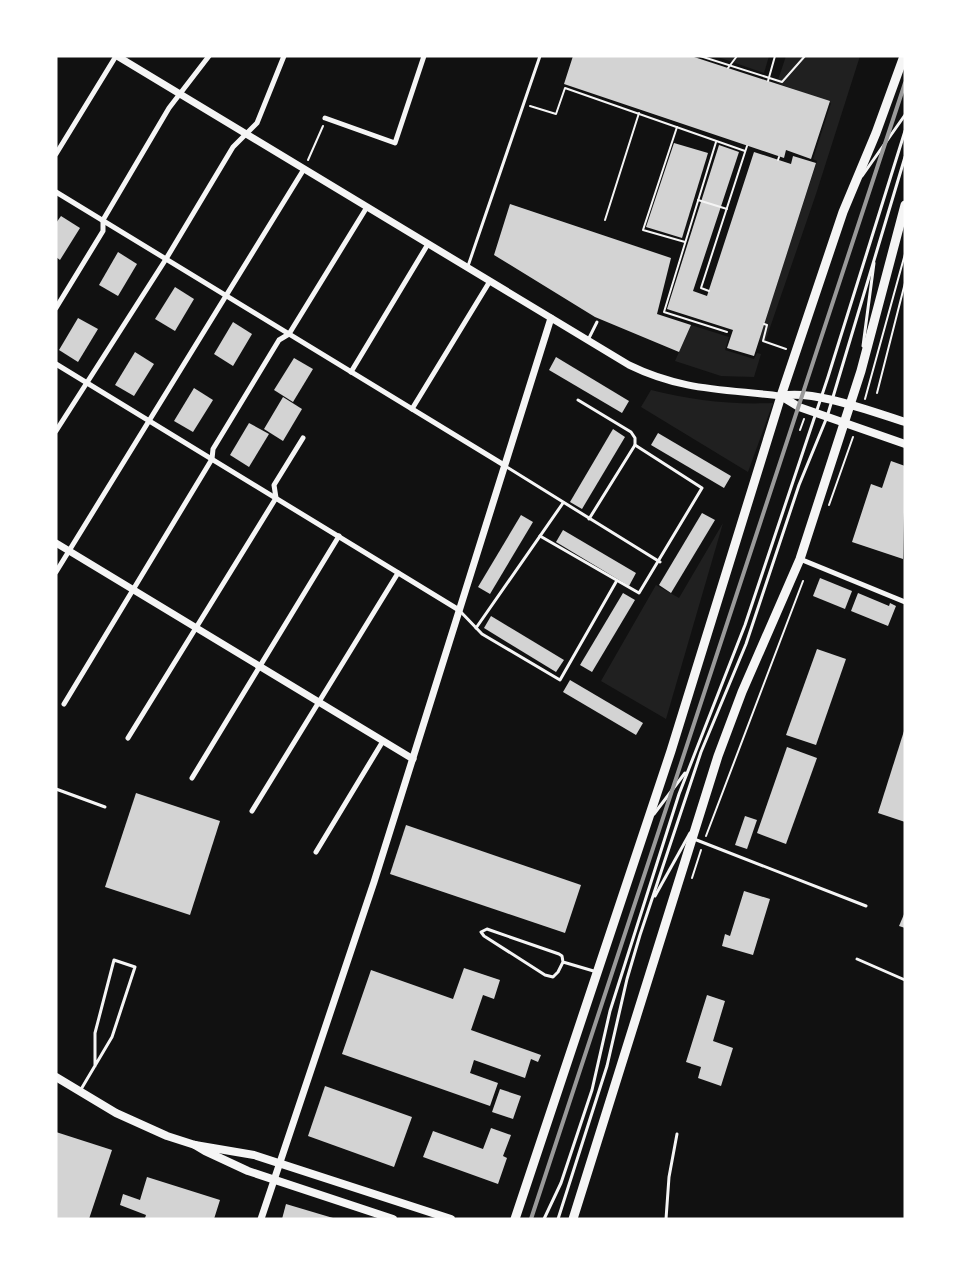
<svg xmlns="http://www.w3.org/2000/svg" width="961" height="1275" viewBox="0 0 961 1275" font-family="'DM Sans',sans-serif">
  <rect width="100%" height="100%" fill="#111"/>
  <g fill="#202020">
    <path d="M 715,56 L 769,56 L 764,73 Z"/>
    <path d="M 786,56 L 860,56 L 816,194 L 765,342 L 759,340 L 817,161 L 813,159 L 831,103 L 777,83 Z"/>
    <path d="M 691,325 L 729,337 L 725,350 L 754,359 L 757,353 L 761,354 L 754,377 L 721,376 L 675,361 Z"/>
    <path d="M 651,390 C 691,400 731,405 773,403 L 748,472 L 641,407 Z"/>
    <path d="M 723,523 L 666,719 L 601,681 L 656,585 L 679,598 Z"/>
  </g>
  <g fill="#d3d3d3">
    <path d="M 573,56 L 691,56 L 830,101 L 811,159 L 786,150 L 784,158 L 564,84 Z"/>
    <path d="M 674,143 L 708,153 L 682,238 L 646,227 Z"/>
    <path d="M 719,145 L 739,152 L 693,291 L 707,296 L 754,152 L 791,164 L 793,156 L 816,163 L 754,356 L 727,348 L 733,330 L 667,309 Z"/>
    <path d="M 510,204 L 671,258 L 657,314 L 691,325 L 679,352 L 595,317 L 494,255 Z"/>
    <path d="M 61,216 L 80,228 L 60,260 L 56,257 L 56,223 Z"/>
    <path d="M 118,252 L 137,264 L 118,296 L 99,285 Z"/>
    <path d="M 175,287 L 194,299 L 175,331 L 155,319 Z"/>
    <path d="M 78,318 L 98,329 L 78,362 L 59,350 Z"/>
    <path d="M 233,322 L 252,334 L 233,366 L 214,354 Z"/>
    <path d="M 135,352 L 154,364 L 134,396 L 115,385 Z"/>
    <path d="M 556,357 L 629,401 L 622,413 L 549,370 Z"/>
    <path d="M 294,358 L 313,369 L 293,402 L 274,390 Z"/>
    <path d="M 194,388 L 213,400 L 193,432 L 174,421 Z"/>
    <path d="M 283,397 L 302,409 L 283,441 L 264,429 Z"/>
    <path d="M 249,423 L 269,434 L 249,467 L 230,455 Z"/>
    <path d="M 613,429 L 625,437 L 582,509 L 570,502 Z"/>
    <path d="M 658,433 L 731,476 L 724,488 L 651,445 Z"/>
    <path d="M 891,461 L 905,466 L 903,559 L 852,542 L 871,484 L 882,488 Z"/>
    <path d="M 702,513 L 715,520 L 671,593 L 659,585 Z"/>
    <path d="M 521,515 L 533,522 L 490,594 L 478,587 Z"/>
    <path d="M 563,530 L 636,573 L 629,586 L 556,542 Z"/>
    <path d="M 820,578 L 852,591 L 845,609 L 813,596 Z"/>
    <path d="M 623,593 L 635,600 L 592,672 L 580,665 Z"/>
    <path d="M 858,593 L 889,606 L 890,603 L 896,606 L 888,626 L 851,611 Z"/>
    <path d="M 491,616 L 564,660 L 556,672 L 484,628 Z"/>
    <path d="M 817,649 L 846,659 L 816,745 L 786,735 Z"/>
    <path d="M 570,680 L 643,723 L 636,735 L 563,692 Z"/>
    <path d="M 904,731 L 905,731 L 905,822 L 878,813 Z"/>
    <path d="M 787,747 L 817,758 L 786,844 L 757,833 Z"/>
    <path d="M 136,793 L 220,821 L 190,915 L 105,887 Z"/>
    <path d="M 745,816 L 757,820 L 747,849 L 735,845 Z"/>
    <path d="M 406,825 L 581,885 L 565,933 L 390,874 Z"/>
    <path d="M 744,891 L 770,899 L 753,955 L 722,946 L 725,934 L 730,936 Z"/>
    <path d="M 905,912 L 905,928 L 899,926 Z"/>
    <path d="M 464,968 L 500,980 L 494,999 L 483,995 L 471,1030 L 541,1055 L 538,1062 L 531,1059 L 525,1078 L 474,1060 L 470,1073 L 498,1083 L 490,1106 L 342,1054 L 371,970 L 453,999 Z"/>
    <path d="M 707,995 L 725,1001 L 713,1041 L 733,1048 L 721,1086 L 698,1078 L 701,1067 L 686,1062 Z"/>
    <path d="M 325,1086 L 412,1117 L 394,1167 L 308,1136 Z"/>
    <path d="M 500,1089 L 521,1096 L 513,1119 L 492,1112 Z"/>
    <path d="M 491,1128 L 511,1135 L 503,1156 L 507,1158 L 498,1184 L 423,1157 L 433,1131 L 483,1149 Z"/>
    <path d="M 56,1132 L 112,1150 L 89,1219 L 56,1219 Z"/>
    <path d="M 147,1177 L 220,1200 L 214,1219 L 148,1219 L 145,1218 L 146,1215 L 120,1205 L 123,1194 L 140,1200 Z"/>
    <path d="M 286,1204 L 333,1218 L 333,1219 L 282,1219 Z"/>
  </g>
  <g fill="none" stroke-linecap="round" stroke-linejoin="round">
    <g stroke="#f5f5f5" stroke-width="2">
      <path d="M 700,56 L 782,82 L 805,56"/>
      <path d="M 728,68 L 737,56"/>
      <path d="M 768,81 L 775,56"/>
      <path d="M 530,106 L 556,114 L 565,88 L 745,151"/>
      <path d="M 677,127 L 643,230 L 685,242"/>
      <path d="M 716,142 L 664,312 L 727,332"/>
      <path d="M 308,160 L 323,126"/>
      <path d="M 778,160 L 779,157"/>
      <path d="M 698,200 L 727,209"/>
      <path d="M 605,220 L 639,113"/>
      <path d="M 709,291 L 701,288 L 747,146"/>
      <path d="M 764,324 L 767,325 L 763,341 L 786,349"/>
      <path d="M 877,393 L 905,283"/>
      <path d="M 865,399 L 905,254"/>
      <path d="M 800,430 L 804,419"/>
      <path d="M 829,505 L 853,437"/>
      <path d="M 706,836 L 803,581"/>
      <path d="M 692,878 L 701,850"/>
    </g>
    <g stroke="#f5f5f5" stroke-width="3">
      <path d="M 862,176 L 905,115"/>
      <path d="M 468,266 L 540,56"/>
      <path d="M 588,340 L 597,322"/>
      <path d="M 863,346 L 874,263"/>
      <path d="M 505,466 L 660,562"/>
      <path d="M 589,519 L 635,445"/>
      <path d="M 540,536 L 639,593 L 702,488 L 635,445 L 635,438 L 631,432 L 578,400"/>
      <path d="M 459,610 L 482,634 L 560,680 L 616,582"/>
      <path d="M 476,628 L 563,503"/>
      <path d="M 56,789 L 105,807"/>
      <path d="M 654,814 L 685,773"/>
      <path d="M 694,839 L 866,906"/>
      <path d="M 655,896 L 690,833"/>
      <path d="M 857,959 L 905,980"/>
      <path d="M 563,962 L 562,956 L 559,954 L 487,929 L 481,932 L 484,936 L 545,975 L 553,977 L 558,972 L 563,962 L 597,972"/>
      <path d="M 80,1091 L 112,1037 L 135,967 L 114,960 L 95,1033 L 95,1066"/>
      <path d="M 544,1219 L 561,1183 L 592,1090 L 610,1011 L 679,794 L 745,625 L 828,377 L 905,131"/>
      <path d="M 558,1219 L 607,1066 L 627,979 L 640,935 L 701,752 L 746,644 L 799,485 L 827,417 L 905,157"/>
      <path d="M 666,1219 L 669,1177 L 677,1134"/>
    </g>
    <g stroke="#f5f5f5" stroke-width="5">
      <path d="M 325,118 L 395,143 L 424,56"/>
      <path d="M 56,154 L 116,56"/>
      <path d="M 56,192 L 504,465"/>
      <path d="M 56,308 L 103,231 L 103,220 L 169,108 L 209,56"/>
      <path d="M 56,364 L 459,610"/>
      <path d="M 351,372 L 428,244"/>
      <path d="M 412,409 L 490,281"/>
      <path d="M 56,431 L 166,259 L 233,147 L 257,123 L 284,56"/>
      <path d="M 800,559 L 905,602"/>
      <path d="M 56,572 L 304,169"/>
      <path d="M 64,704 L 212,459 L 213,449 L 279,340 L 289,334 L 367,207"/>
      <path d="M 128,738 L 276,498 L 274,485 L 303,438"/>
      <path d="M 192,778 L 339,536"/>
      <path d="M 252,811 L 398,573"/>
      <path d="M 316,852 L 383,741"/>
    </g>
    <g stroke="#f5f5f5" stroke-width="7">
      <path d="M 117,56 L 629,365 C 682,391 724,389 781,396"/>
      <path d="M 56,543 L 413,759"/>
      <path d="M 261,1219 L 374,882 L 551,318"/>
    </g>
    <g stroke="#f5f5f5" stroke-width="8">
      <path d="M 781,396 L 799,407 L 905,444"/>
      <path d="M 781,396 C 813,389 873,412 905,422"/>
      <path d="M 56,1077 L 116,1113 L 167,1136 L 195,1145 L 254,1155 L 451,1219"/>
      <path d="M 195,1145 L 205,1151 L 248,1171 L 393,1219"/>
    </g>
    <g stroke="#f5f5f5" stroke-width="9">
      <path d="M 515,1219 L 671,751 L 781,396 L 843,212 L 876,133 L 904,56"/>
      <path d="M 573,1219 L 718,756 L 742,692 L 800,559 L 861,371 L 905,205"/>
    </g>
    <path stroke="#9a9a9a" stroke-width="4" d="M 531,1219 L 905,83"/>
  </g>
  <rect width="961" height="1275" fill="none" stroke="#ffffff" stroke-width="115"/>
</svg>
